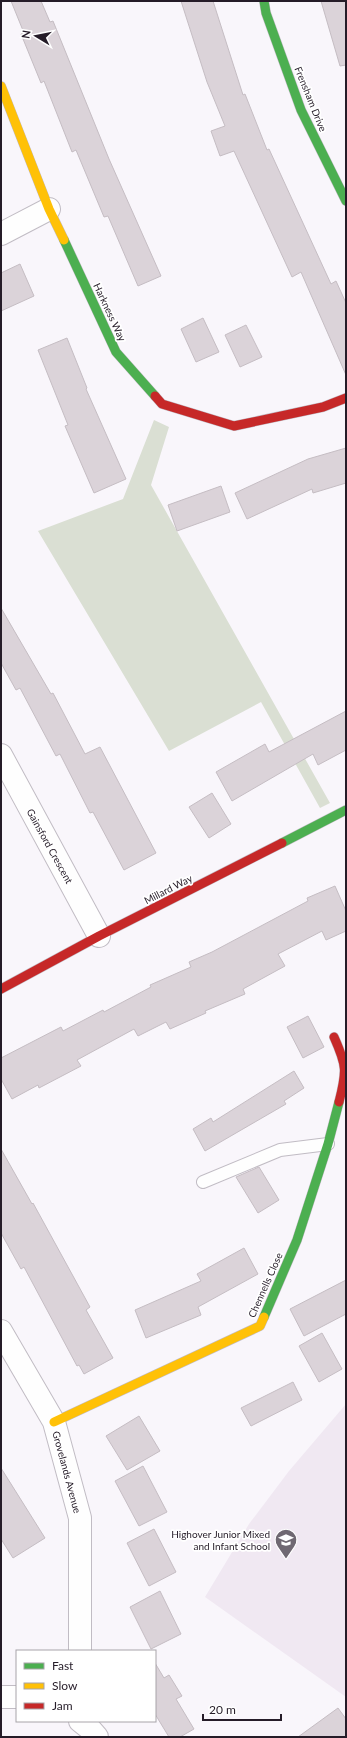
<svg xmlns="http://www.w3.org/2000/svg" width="347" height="1738" viewBox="0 0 347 1738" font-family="Lato,sans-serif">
  <rect width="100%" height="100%" fill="#f9f6fb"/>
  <path fill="#f0e8f2" d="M 346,1404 L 346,1697 L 205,1597 L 249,1524 L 289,1471 Z"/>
  <path fill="#dadfd3" d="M 154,420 L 169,427 L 151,485 L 330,803 L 320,808 L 261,702 L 169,751 L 38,531 L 123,499 Z"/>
  <g fill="#dbd3d9" stroke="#c5bdc3">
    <path d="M 11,1 L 41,1 L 50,22 L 53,21 L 109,159 L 161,276 L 138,286 L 108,216 L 104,217 L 76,150 L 72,152 L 44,81 L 41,83 L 21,34 L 24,33 Z"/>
    <path d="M 181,1 L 213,1 L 243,95 L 245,94 L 267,150 L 269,149 L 331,284 L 336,281 L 346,303 L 346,375 L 301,272 L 292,277 L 234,151 L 220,156 L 211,131 L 225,126 L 207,82 Z"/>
    <path d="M 321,1 L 346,1 L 346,65 L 340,66 Z"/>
    <path d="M 20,264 L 34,296 L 1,311 L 1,273 Z"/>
    <path d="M 203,318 L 219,352 L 196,362 L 181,329 Z"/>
    <path d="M 246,325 L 262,357 L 240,367 L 225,335 Z"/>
    <path d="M 67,338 L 87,388 L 86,389 L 126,479 L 94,493 L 65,426 L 68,425 L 38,350 Z"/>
    <path d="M 346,448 L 346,483 L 313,493 L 312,489 L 247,519 L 235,493 L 308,459 Z"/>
    <path d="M 221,486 L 230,512 L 177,531 L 168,505 Z"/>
    <path d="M 1,608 L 51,694 L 53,693 L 85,754 L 100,747 L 156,853 L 124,870 L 93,812 L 90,813 L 60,754 L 56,756 L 20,688 L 16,690 L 1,663 Z"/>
    <path d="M 346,711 L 346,750 L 318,765 L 313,754 L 232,801 L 216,772 L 265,744 L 269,752 Z"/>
    <path d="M 212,793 L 231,824 L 209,838 L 189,807 Z"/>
    <path d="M 335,886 L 346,911 L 346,931 L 326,940 L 322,931 L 278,954 L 285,966 L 243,989 L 245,994 L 205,1011 L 206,1013 L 170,1029 L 166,1022 L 138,1036 L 134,1029 L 77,1060 L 81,1066 L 39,1088 L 38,1085 L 12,1099 L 1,1079 L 1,1058 L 61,1027 L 63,1031 L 103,1010 L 104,1012 L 151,987 L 150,985 L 191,967 L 189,962 L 212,952 L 308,901 L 307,898 Z"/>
    <path d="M 308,1016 L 324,1047 L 303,1058 L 287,1027 Z"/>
    <path d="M 294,1071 L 304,1088 L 284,1101 L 286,1104 L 205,1151 L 193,1129 L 211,1118 L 213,1122 Z"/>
    <path d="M 1,1149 L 32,1204 L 33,1203 L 90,1307 L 86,1310 L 113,1358 L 84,1374 L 79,1365 L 77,1366 L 24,1267 L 21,1269 L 1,1233 Z"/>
    <path d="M 259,1167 L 279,1200 L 258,1213 L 236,1177 Z"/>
    <path d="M 244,1248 L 258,1274 L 198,1307 L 201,1315 L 146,1338 L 135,1310 L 201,1281 L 197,1274 Z"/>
    <path d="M 346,1280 L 346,1314 L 304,1336 L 290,1309 Z"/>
    <path d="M 322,1333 L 342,1369 L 319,1382 L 299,1346 Z"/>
    <path d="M 293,1382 L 302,1400 L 251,1426 L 241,1408 Z"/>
    <path d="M 139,1416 L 160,1451 L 127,1470 L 106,1436 Z"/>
    <path d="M 143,1466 L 167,1512 L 139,1526 L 115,1481 Z"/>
    <path d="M 1,1468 L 45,1538 L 13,1558 L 1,1539 Z"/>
    <path d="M 154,1529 L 176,1572 L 149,1586 L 127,1543 Z"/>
    <path d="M 160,1591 L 181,1634 L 151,1649 L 130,1607 Z"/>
    <path d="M 155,1663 L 164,1678 L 169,1675 L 182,1696 L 176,1699 L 194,1729 L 180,1737 L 169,1737 L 155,1714 Z"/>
    <path d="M 338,1708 L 346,1719 L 346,1737 L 298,1737 Z"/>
  </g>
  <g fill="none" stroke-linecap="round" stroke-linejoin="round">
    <g stroke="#c1bcc4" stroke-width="14">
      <path id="lane" d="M 203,1182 L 280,1150 L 328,1144"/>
    </g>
    <g stroke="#c1bcc4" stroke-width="24">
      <g id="street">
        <path d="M 1,234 L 49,209"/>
        <path d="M 1,755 L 99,936"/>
        <path d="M 1,1331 L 54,1422 L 80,1518 L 80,1651"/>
        <path d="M 1,1697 L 17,1697"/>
        <path d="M 80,1721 L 90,1729 L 97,1737"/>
      </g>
    </g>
    <g stroke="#c1bcc4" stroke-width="10">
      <g id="fast">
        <path d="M 264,1 L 266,13 L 301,110 L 346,201"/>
        <path d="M 64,240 L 116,352 L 155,396"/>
        <path d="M 282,843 L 346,810"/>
        <path d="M 264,1317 L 297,1240 L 328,1144 L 339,1102"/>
      </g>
    </g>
    <g stroke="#c1bcc4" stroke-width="10">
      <g id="slow">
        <path d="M 1,86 L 49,209 L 64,240"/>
        <path d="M 54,1422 L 260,1326 L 264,1317"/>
      </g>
    </g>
    <g stroke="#c1bcc4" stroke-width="10">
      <g id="jam">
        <path d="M 155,396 L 162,404 L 234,426 L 323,407 L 346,398"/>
        <path d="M 1,989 L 99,936 L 282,843"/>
        <path d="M 334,1037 C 347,1066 347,1071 339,1102"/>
      </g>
    </g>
    <use href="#lane" stroke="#fefefe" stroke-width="12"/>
    <use href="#street" stroke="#fefefe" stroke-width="22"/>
    <use href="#fast" stroke="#4caf50" stroke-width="9"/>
    <use href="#slow" stroke="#ffc107" stroke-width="9"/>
    <use href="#jam" stroke="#c62828" stroke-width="9"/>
  </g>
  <defs>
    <g id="school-pin" transform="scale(1.15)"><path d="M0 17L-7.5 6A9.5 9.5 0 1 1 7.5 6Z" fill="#6f6872" stroke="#fff"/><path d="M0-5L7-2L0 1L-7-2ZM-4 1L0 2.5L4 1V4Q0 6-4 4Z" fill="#fff"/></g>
  </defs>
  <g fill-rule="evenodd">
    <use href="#school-pin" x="286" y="1540"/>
  </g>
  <g text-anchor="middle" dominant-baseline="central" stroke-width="3.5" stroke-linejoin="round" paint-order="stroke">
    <g font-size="10" fill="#251c28" stroke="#fff">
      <text transform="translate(311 99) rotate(68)">Frensham Drive</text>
      <text transform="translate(110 312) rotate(65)">Harkness Way</text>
      <text transform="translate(50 846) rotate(61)">Gainsford Crescent</text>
      <text transform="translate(168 889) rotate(-27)">Millard Way</text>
      <text transform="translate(265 1285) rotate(-66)">Chennells Close</text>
      <text transform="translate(67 1472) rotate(75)">Grovelands Avenue</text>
    </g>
    <g font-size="10" fill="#251c28" stroke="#fff" text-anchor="end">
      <text x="270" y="1534">Highover Junior Mixed<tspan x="270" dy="12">and Infant School</tspan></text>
    </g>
  </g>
  <rect width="347" height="1738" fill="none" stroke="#251c28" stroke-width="4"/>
  <rect x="16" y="1650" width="140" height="72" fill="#ffffff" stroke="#a8a4a9"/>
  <rect x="24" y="1663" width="20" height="6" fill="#4caf50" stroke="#a8a4a9"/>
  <text x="52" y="1670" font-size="12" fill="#251c28">Fast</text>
  <rect x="24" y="1683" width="20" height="6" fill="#ffc107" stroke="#a8a4a9"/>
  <text x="52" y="1690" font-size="12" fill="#251c28">Slow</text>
  <rect x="24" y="1703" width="20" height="6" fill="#c62828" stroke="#a8a4a9"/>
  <text x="52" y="1710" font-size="12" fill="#251c28">Jam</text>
  <g transform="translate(36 36) rotate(280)" stroke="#ffffff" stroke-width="3" paint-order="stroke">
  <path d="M0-3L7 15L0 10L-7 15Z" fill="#251c28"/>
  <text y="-6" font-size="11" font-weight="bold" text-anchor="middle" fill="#251c28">N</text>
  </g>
  <path d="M203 1714v6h78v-6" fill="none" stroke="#251c28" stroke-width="2"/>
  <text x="209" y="1714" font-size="12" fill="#251c28" stroke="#ffffff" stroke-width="3" paint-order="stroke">20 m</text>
</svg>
